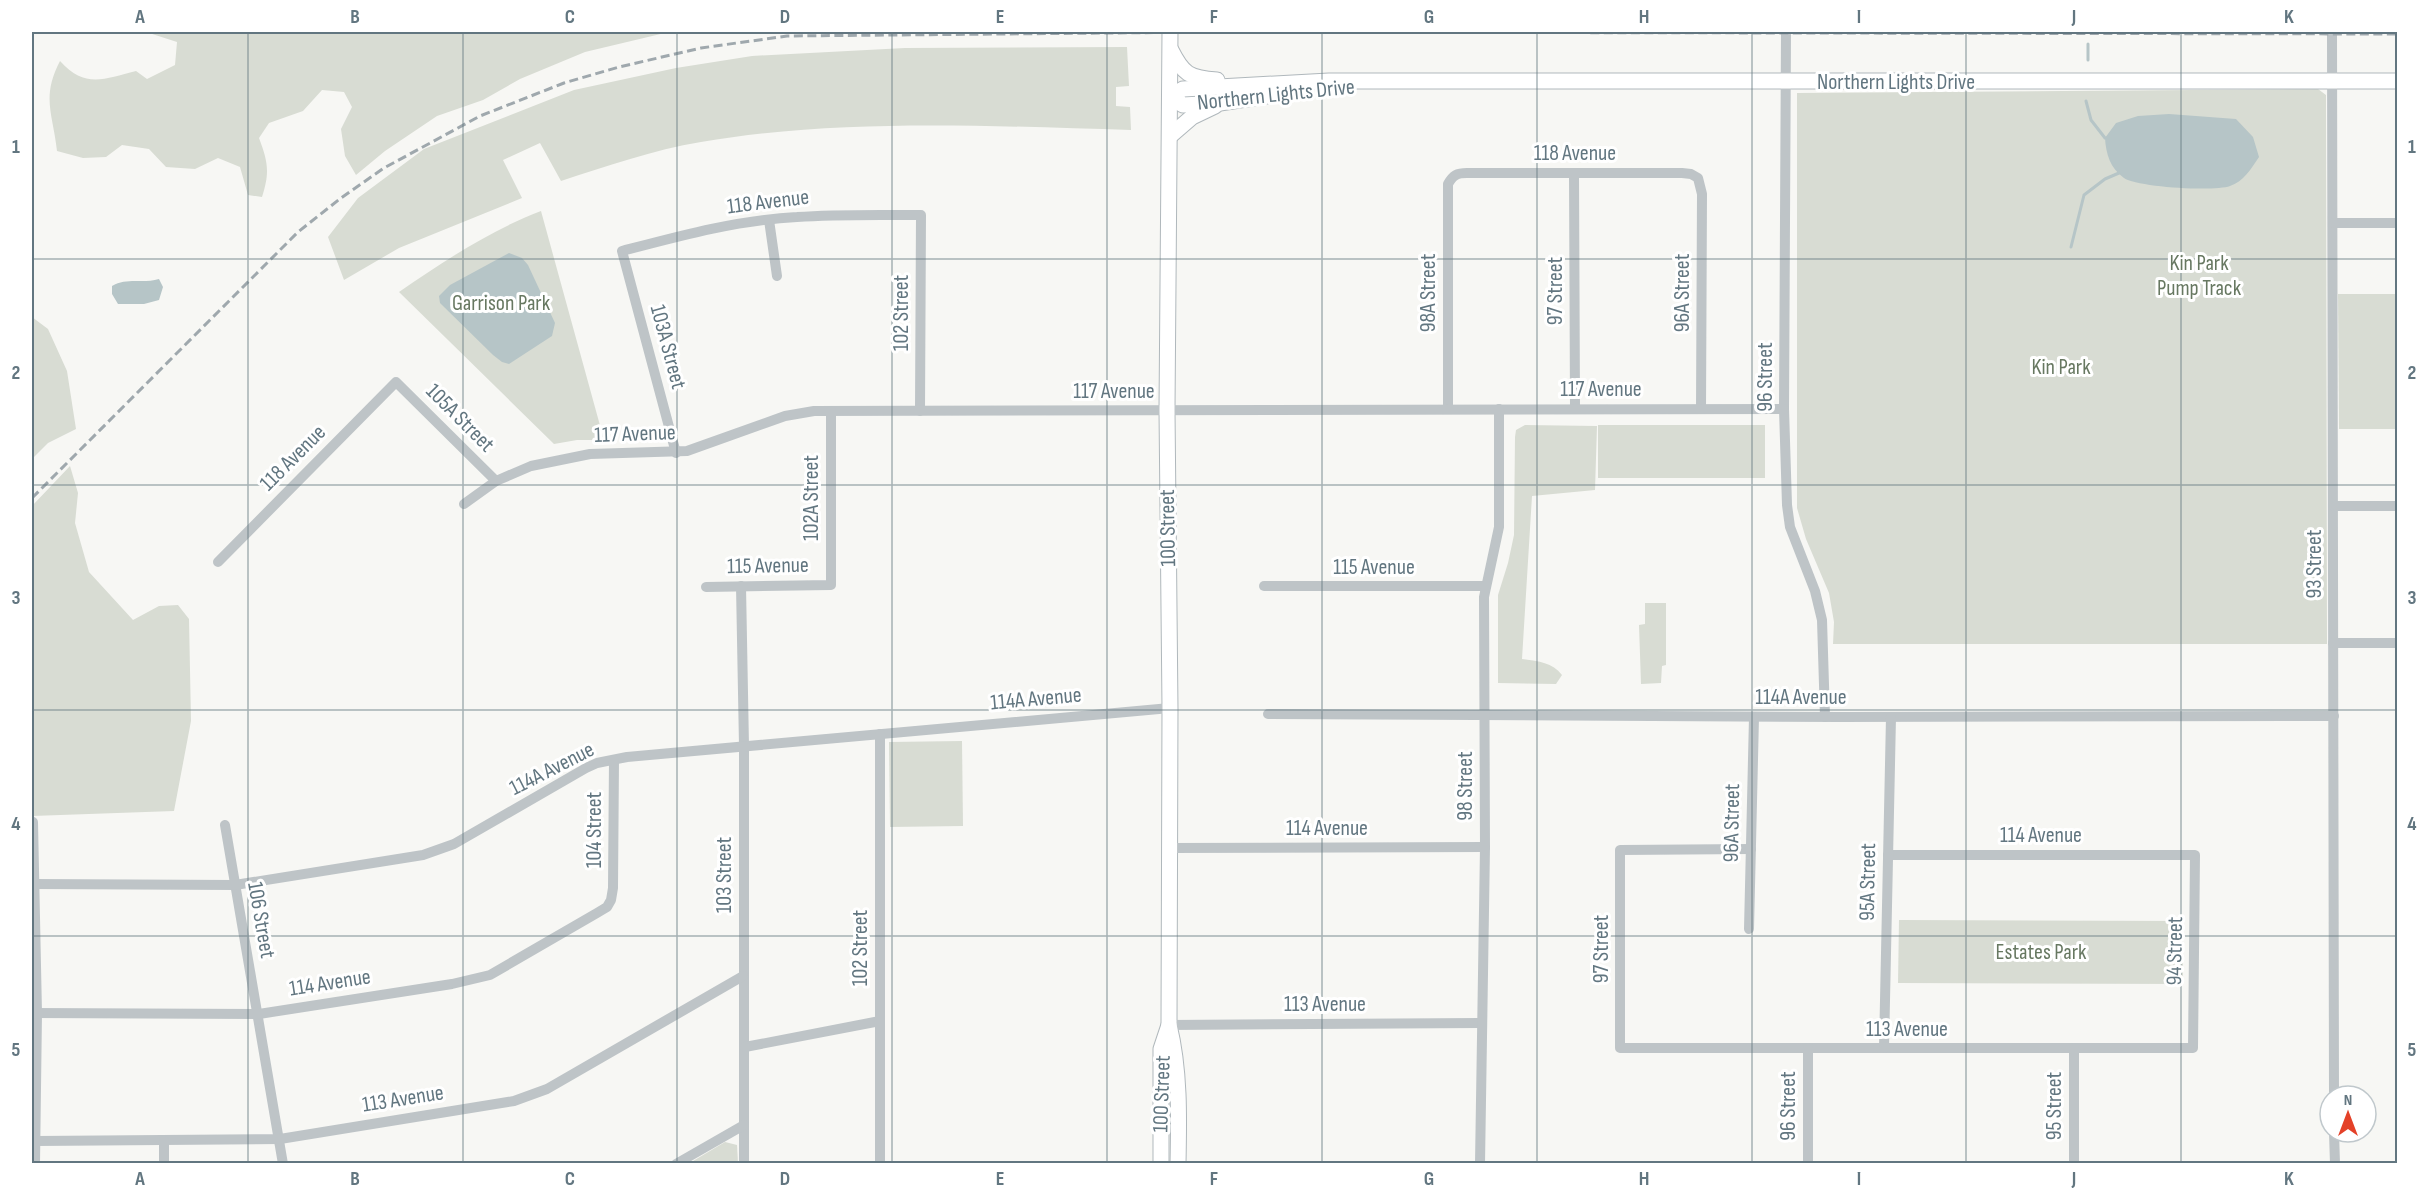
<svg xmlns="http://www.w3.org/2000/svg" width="2429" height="1195" viewBox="0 0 2429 1195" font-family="'Sofia Sans Condensed',sans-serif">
  <rect width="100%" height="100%" fill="#f7f7f4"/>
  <g fill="#d8dcd3">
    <path d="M 146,32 L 669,32 L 585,52 L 520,79 L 483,100 L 437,116 L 385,151 L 356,175 L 345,156 L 341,129 L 352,107 L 344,92 L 322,90 L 303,111 L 269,123 L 259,138 C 268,162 270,172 262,197 L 248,195 L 240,167 L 218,158 L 195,169 L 166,167 L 149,149 L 122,145 L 106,157 L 83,158 L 57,151 C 53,113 41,98 60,61 C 85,89 104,79 136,71 L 147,79 L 175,65 L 177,42 Z"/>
    <path d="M 1127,47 L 1129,86 L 1116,87 L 1116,106 L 1130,107 L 1131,130 C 991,126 839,118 701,142 C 653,150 607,166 561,181 L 540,143 L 503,160 L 522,198 L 399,248 L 344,280 L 328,237 L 358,198 L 424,149 L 574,90 L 676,68 L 752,56 L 905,48 Z"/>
    <path d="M 2318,89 L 2326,95 L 2326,102 L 2327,644 L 1833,644 L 1834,622 L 1829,593 L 1806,539 L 1797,508 L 1797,93 Z"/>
    <path d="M 541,211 L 604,440 L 577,440 L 554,444 L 399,292 C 444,261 491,230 541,211 Z"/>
    <path d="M 2338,294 L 2397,294 L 2397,429 L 2339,429 Z"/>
    <path d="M 32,317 L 48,329 L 67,371 L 76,429 L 48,443 L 32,459 Z"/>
    <path d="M 1525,425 L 1597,426 L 1595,490 L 1532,496 L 1522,659 C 1537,661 1552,662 1562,675 L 1556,684 L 1498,683 L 1498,595 L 1508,563 L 1514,535 L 1515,437 L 1516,430 Z"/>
    <rect x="1598" y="425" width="167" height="53"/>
    <path d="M 70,466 L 78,493 L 75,523 L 89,572 L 133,620 L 159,606 L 178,605 L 189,619 L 191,721 L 174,811 L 32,816 L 32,506 Z"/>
    <path d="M 1645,603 L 1666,603 L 1666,665 L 1662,666 L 1661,683 L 1641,684 L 1639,625 L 1645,624 Z"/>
    <path d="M 962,741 L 963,826 L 890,827 L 889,742 Z"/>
    <path d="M 1899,920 L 2183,921 L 2183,984 L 1898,983 Z"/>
    <path d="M 725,1142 L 737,1145 L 738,1163 L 688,1164 Z"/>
  </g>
  <g fill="#b6c5c7">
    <path d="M 2169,114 L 2236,119 L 2253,137 L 2259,157 C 2251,169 2243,182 2230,186 C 2214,192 2136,187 2124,178 C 2110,168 2106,154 2105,138 L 2116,123 L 2138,116 Z"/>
    <path d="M 509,253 L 522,258 L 528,265 L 555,323 L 552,336 L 509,364 L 502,362 L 493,355 L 440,303 L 439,296 L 450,285 Z"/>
    <path d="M 159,279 L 163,287 L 159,300 L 144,304 L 118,304 L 112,294 L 112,286 C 127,277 143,284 159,279 Z"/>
  </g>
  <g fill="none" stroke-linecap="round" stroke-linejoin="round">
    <g stroke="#b6c5c7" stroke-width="3">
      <path d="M 2088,60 L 2088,44"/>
      <path d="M 2086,101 L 2091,120 L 2105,138"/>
      <path d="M 2071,247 L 2084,195 L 2105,179 L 2119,173"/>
    </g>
    <g stroke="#b0b8bc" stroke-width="17">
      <g id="secondary">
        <path d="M 1170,32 L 1167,410 L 1170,708 L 1169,1025 C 1180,1070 1179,1117 1178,1164"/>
        <path d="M 1171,50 C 1183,74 1189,78 1217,80"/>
        <path d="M 1170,97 L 1183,89 L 1329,81 L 2398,81"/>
        <path d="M 1170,97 L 1183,105 L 1220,103 L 1293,92"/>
        <path d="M 1170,136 L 1192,117 L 1215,106"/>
        <path d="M 1161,1164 L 1161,1049 L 1169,1025"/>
      </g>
    </g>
    <g stroke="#bec4c7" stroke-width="10">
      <path d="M 1786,32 L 1784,409 L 1787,505 L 1790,527 L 1815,591 L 1822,620 L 1825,717"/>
      <path d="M 2332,32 L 2334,1096"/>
      <path d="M 1574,173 L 1575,408"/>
      <path d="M 769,220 L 777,276"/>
      <path d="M 2334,223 L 2398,223"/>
      <path d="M 1448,409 L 1448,184 C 1453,175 1457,173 1467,173 L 1682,173 L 1691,174 L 1698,178 L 1702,194 L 1701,409"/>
      <path d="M 676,453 L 622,251 C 679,236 737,220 797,217 C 838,214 880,215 921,215 L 920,411"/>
      <path d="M 464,504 L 496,481 L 531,466 L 590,454 L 687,451 L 785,416 L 814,411 L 1784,409"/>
      <path d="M 2334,506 L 2398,506"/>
      <path d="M 218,562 L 396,382 L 496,481"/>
      <path d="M 741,586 L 744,746 L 744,1164"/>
      <path d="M 1264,586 L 1485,586"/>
      <path d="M 706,587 L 831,585 L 831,411"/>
      <path d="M 2333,643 L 2398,643"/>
      <path d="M 1268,714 L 1840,717 L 2334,716"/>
      <path d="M 33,822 L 37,1013 L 35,1164"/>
      <path d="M 225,825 L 283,1164"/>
      <path d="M 1169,848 L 1485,847"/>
      <path d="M 1751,849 L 1620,850 L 1620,1048 L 2193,1048 L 2195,855 L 1888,855"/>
      <path d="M 34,884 L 235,885 L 423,855 L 454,844 L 586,768 L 597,763 L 627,757 L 1170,708"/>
      <path d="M 1749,929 L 1754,717"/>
      <path d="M 32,1013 L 259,1014 L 452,984 L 490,975 L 597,913 L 607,907 L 611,900 L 613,888 L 614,760"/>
      <path d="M 1169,1025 L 1480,1023"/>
      <path d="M 745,1047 L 880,1021"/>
      <path d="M 1884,1048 L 1891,717"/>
      <path d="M 2074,1048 L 2074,1164"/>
      <path d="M 2334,1132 L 2335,1164"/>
      <path d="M 36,1141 L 280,1139 L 514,1101 L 547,1089 L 743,976"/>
      <path d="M 164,1164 L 164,1141"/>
      <path d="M 676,1164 L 744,1125"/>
      <path d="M 880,1164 L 880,734"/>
      <path d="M 1480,1164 L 1485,847 L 1484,597 L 1499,527 L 1499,409"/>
      <path d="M 1808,1164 L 1808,1048"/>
    </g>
    <use href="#secondary" stroke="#fff" stroke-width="15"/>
    <path stroke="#9fa8ad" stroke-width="3" stroke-dasharray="9 4.5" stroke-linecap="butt" d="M 32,498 L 298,232 L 341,198 L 384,168 L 480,116 L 564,83 L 619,67 L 701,48 L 787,36 L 1219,32 L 2398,34"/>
  </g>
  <path fill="none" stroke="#627680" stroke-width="1.5" stroke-opacity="0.55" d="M 248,32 L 248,1164M 463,32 L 463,1164M 677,32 L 677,1164M 892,32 L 892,1164M 1107,32 L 1107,1164M 1322,32 L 1322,1164M 1537,32 L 1537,1164M 1752,32 L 1752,1164M 1966,32 L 1966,1164M 2181,32 L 2181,1164M 32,259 L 2398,259M 32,485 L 2398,485M 32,710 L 2398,710M 32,936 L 2398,936"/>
  <g text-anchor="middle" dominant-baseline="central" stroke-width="6" stroke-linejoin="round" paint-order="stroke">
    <g font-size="22" fill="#627680" stroke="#fff">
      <text x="1896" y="82">Northern Lights Drive</text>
      <text transform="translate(1276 95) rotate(-6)">Northern Lights Drive</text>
      <text x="1575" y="153">118 Avenue</text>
      <text transform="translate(768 202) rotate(-7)">118 Avenue</text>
      <text transform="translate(1555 291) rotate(-90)">97 Street</text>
      <text transform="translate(1428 293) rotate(-90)">98A Street</text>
      <text transform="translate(1682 293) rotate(-90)">96A Street</text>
      <text transform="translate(901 313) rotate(-90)">102 Street</text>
      <text transform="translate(668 347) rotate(75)">103A Street</text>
      <text transform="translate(1765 377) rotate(-90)">96 Street</text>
      <text x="1601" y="389">117 Avenue</text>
      <text x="1114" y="391">117 Avenue</text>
      <text transform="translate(460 418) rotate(45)">105A Street</text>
      <text transform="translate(635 434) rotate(-2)">117 Avenue</text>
      <text transform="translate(293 458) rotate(-45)">118 Avenue</text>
      <text transform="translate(811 498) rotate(-90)">102A Street</text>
      <text transform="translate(1168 528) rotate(-91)">100 Street</text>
      <text transform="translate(2314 564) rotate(-90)">93 Street</text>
      <text transform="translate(768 566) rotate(-1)">115 Avenue</text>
      <text x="1374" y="567">115 Avenue</text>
      <text x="1801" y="697">114A Avenue</text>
      <text transform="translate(1036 699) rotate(-5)">114A Avenue</text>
      <text transform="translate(552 769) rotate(-27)">114A Avenue</text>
      <text transform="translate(1465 786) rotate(-90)">98 Street</text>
      <text transform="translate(1732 823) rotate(-89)">96A Street</text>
      <text x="1327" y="828">114 Avenue</text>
      <text transform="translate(594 830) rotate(-90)">104 Street</text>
      <text x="2041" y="835">114 Avenue</text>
      <text transform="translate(724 875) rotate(-90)">103 Street</text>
      <text transform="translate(1868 882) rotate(-89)">95A Street</text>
      <text transform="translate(261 920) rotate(80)">106 Street</text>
      <text transform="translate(860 948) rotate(-90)">102 Street</text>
      <text transform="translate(1601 949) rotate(-90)">97 Street</text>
      <text transform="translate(2175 951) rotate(-89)">94 Street</text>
      <text transform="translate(330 983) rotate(-9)">114 Avenue</text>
      <text x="1325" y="1004">113 Avenue</text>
      <text x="1907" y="1029">113 Avenue</text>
      <text transform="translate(1162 1094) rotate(-88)">100 Street</text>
      <text transform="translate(403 1099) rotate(-9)">113 Avenue</text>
      <text transform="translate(1788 1106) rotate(-90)">96 Street</text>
      <text transform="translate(2054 1106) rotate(-90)">95 Street</text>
    </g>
    <g font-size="22" fill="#677861" stroke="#fff">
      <text x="2199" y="263">Kin Park<tspan x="2199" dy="25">Pump Track</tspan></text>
      <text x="501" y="303">Garrison Park</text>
      <text x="2061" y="367">Kin Park</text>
      <text x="2041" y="952">Estates Park</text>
    </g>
  </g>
  <rect width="2429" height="1195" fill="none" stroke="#ffffff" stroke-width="66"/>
  <g transform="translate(2348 1114)"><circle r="28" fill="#ffffff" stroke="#c0c8cc" stroke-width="1.5"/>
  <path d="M0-4.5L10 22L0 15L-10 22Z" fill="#e44128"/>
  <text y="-9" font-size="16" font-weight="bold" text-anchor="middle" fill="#627680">N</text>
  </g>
  <rect x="33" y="33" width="2363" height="1129" fill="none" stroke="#627680" stroke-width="2"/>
  <g font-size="20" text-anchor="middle" font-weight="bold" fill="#627680">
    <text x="140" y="23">A</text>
    <text x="355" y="23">B</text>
    <text x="570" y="23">C</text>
    <text x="785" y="23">D</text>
    <text x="1000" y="23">E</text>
    <text x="1214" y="23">F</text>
    <text x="1429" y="23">G</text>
    <text x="1644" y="23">H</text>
    <text x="1859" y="23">I</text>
    <text x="2074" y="23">J</text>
    <text x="2289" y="23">K</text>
    <text x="16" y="153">1</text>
    <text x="2412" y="153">1</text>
    <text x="16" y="379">2</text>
    <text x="2412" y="379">2</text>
    <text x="16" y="604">3</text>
    <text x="2412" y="604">3</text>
    <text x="16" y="830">4</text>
    <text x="2412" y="830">4</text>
    <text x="16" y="1056">5</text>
    <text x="2412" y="1056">5</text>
    <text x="140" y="1185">A</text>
    <text x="355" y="1185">B</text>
    <text x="570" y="1185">C</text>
    <text x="785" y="1185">D</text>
    <text x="1000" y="1185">E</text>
    <text x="1214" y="1185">F</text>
    <text x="1429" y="1185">G</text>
    <text x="1644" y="1185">H</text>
    <text x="1859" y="1185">I</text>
    <text x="2074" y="1185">J</text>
    <text x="2289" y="1185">K</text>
  </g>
</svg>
